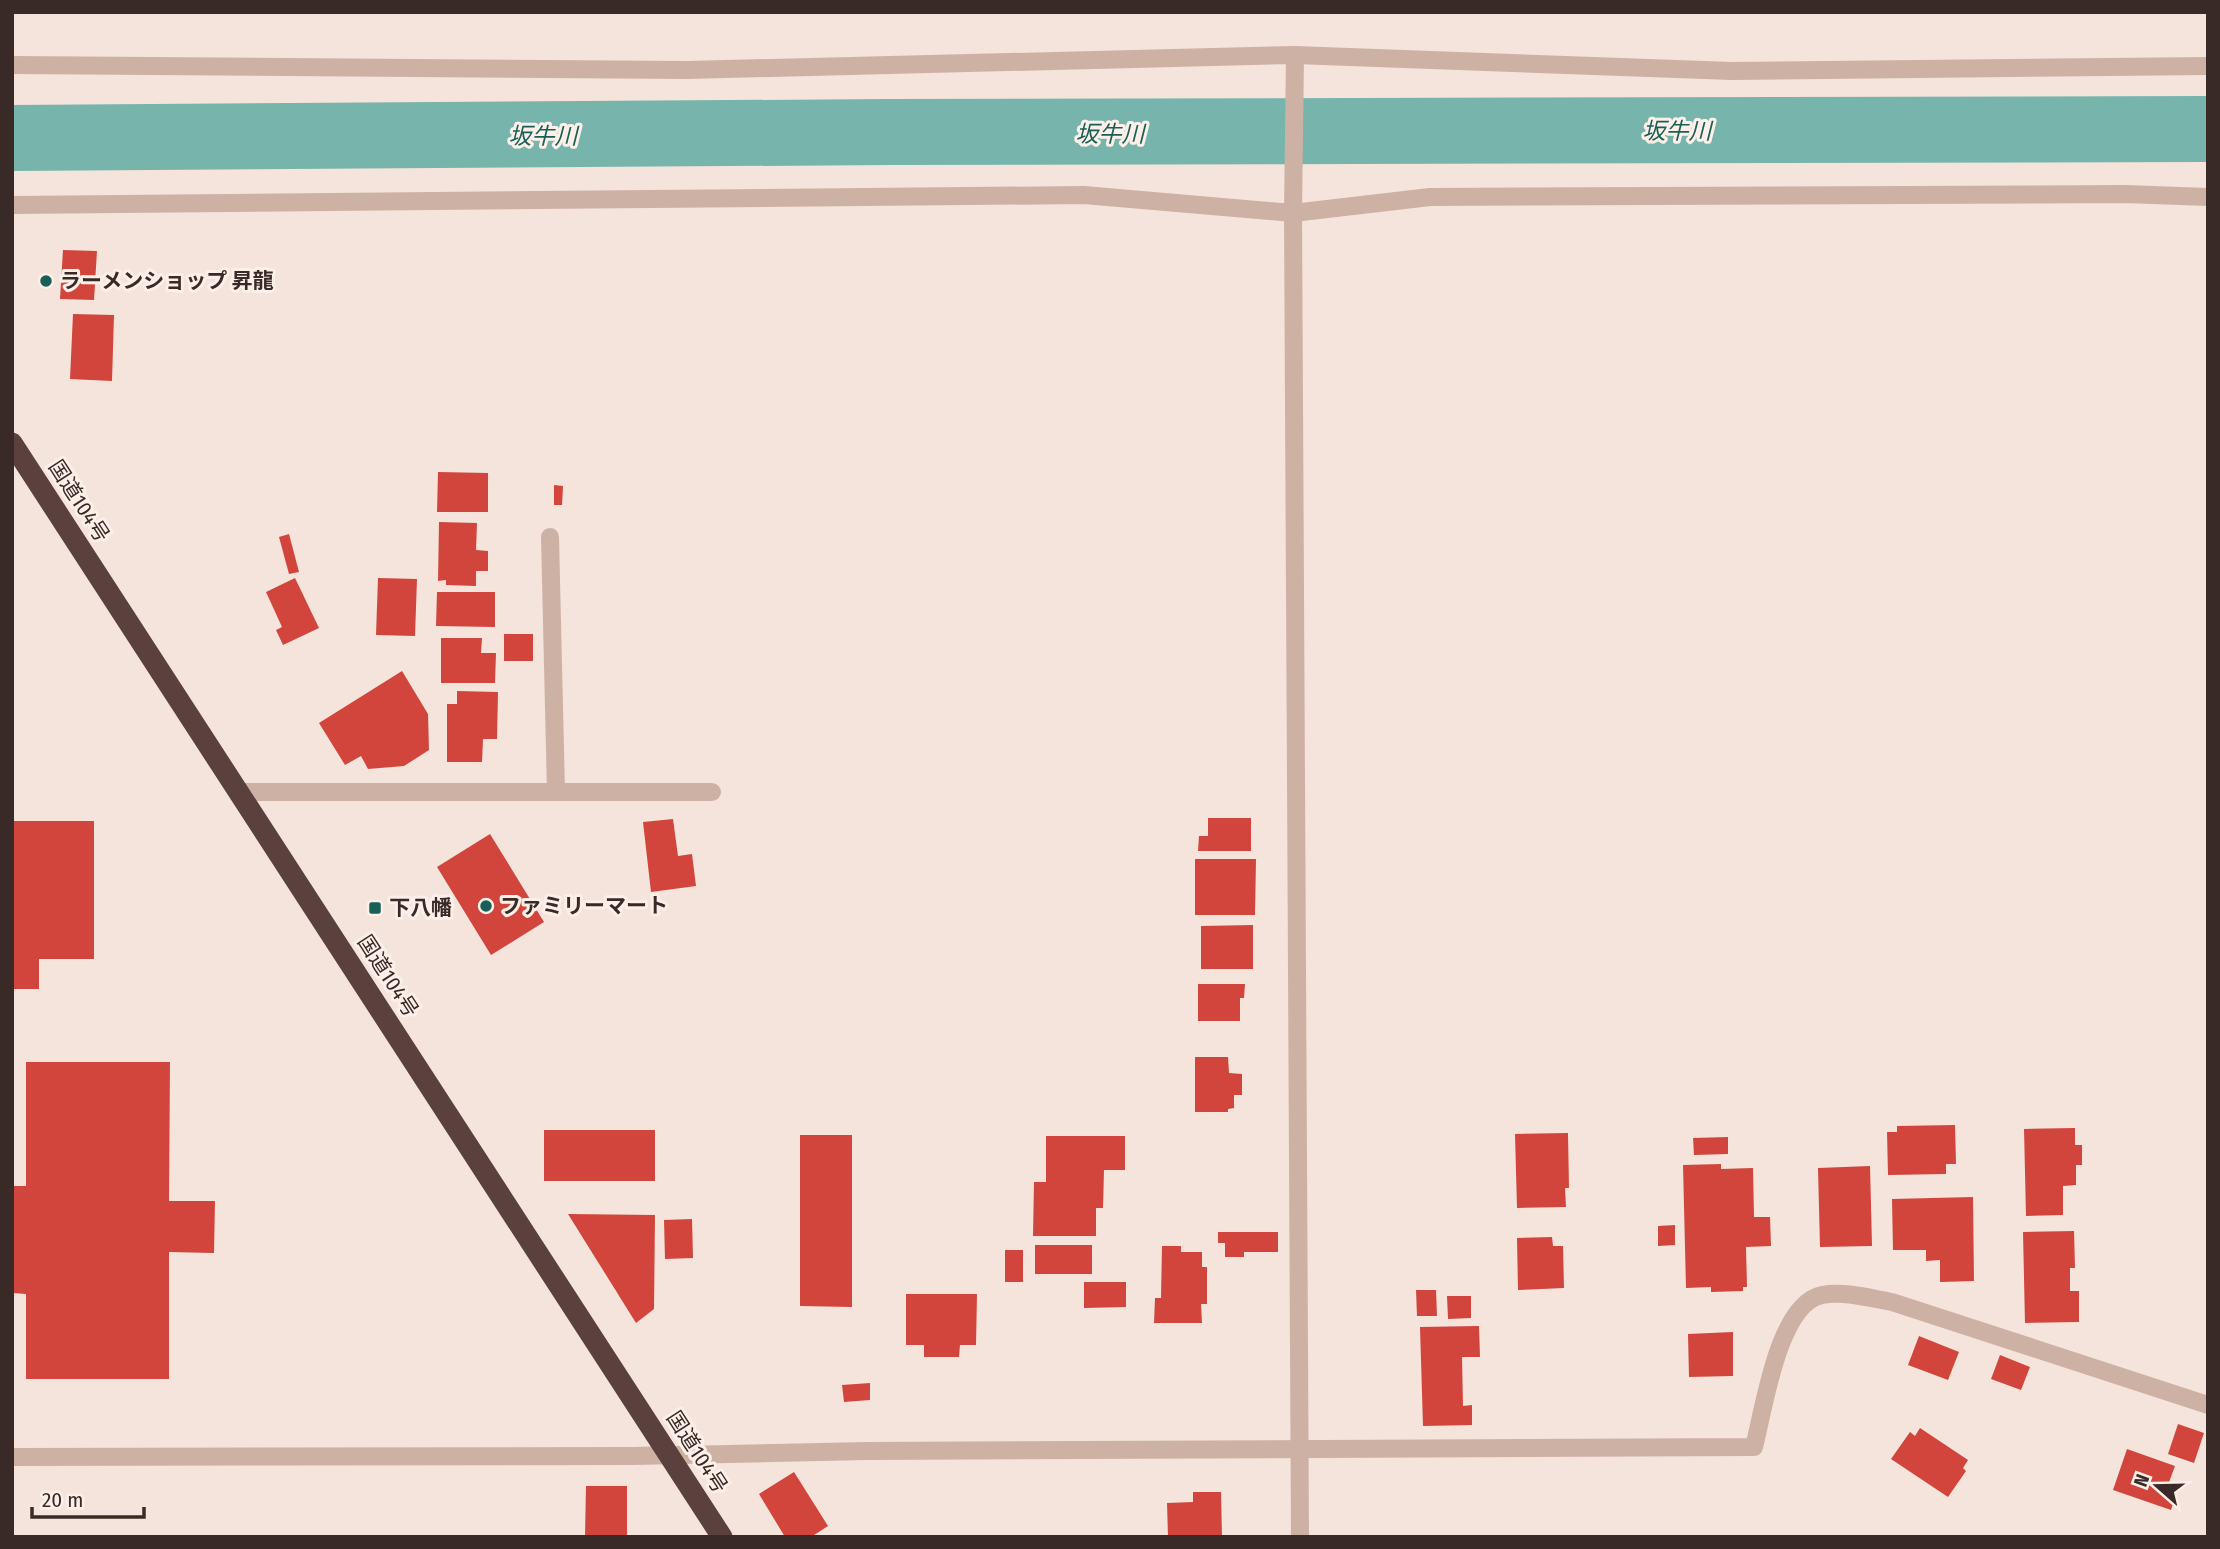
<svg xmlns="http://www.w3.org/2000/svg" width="2220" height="1549" viewBox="0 0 2220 1549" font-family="'Fira Sans Condensed','Noto Sans JP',sans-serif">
  <rect width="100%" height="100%" fill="#f4e4db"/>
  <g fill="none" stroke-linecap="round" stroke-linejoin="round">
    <path stroke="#77b4ac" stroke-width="66" d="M 12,138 L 891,132 L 2208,129"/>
  </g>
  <g fill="#d2453c">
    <path d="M 63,250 L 97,251 L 94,300 L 60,299 Z"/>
    <path d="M 73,314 L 114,315 L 112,381 L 70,379 Z"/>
    <path d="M 438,472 L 488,473 L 488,512 L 437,512 Z"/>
    <path d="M 554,485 L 563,486 L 562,505 L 554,505 Z"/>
    <path d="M 439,522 L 477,523 L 476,550 L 488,551 L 488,571 L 476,571 L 476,586 L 446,585 L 446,580 L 438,581 Z"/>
    <path d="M 289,534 L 299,572 L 289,574 L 279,537 Z"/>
    <path d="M 295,578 L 319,628 L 283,645 L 276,630 L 282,627 L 266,592 Z"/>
    <path d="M 378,578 L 417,579 L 415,636 L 376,635 Z"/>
    <path d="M 437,592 L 495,592 L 495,627 L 436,626 Z"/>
    <rect x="504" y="634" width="29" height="27"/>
    <path d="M 441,638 L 482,638 L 481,653 L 496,653 L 495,683 L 441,683 Z"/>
    <path d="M 402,671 L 428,714 L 429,750 L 404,766 L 368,769 L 361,756 L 345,765 L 319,723 Z"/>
    <path d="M 457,691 L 498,692 L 497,739 L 483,739 L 482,762 L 447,762 L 447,704 L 457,704 Z"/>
    <path d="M 1208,818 L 1251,818 L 1251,851 L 1198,851 L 1199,836 L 1208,836 Z"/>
    <path d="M 673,819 L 678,856 L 692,854 L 696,886 L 651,892 L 643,822 Z"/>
    <path d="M 12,821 L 94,821 L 94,959 L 39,959 L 39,989 L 12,989 Z"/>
    <path d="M 490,834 L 544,922 L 491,955 L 437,867 Z"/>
    <path d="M 1195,859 L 1256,859 L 1255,915 L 1195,915 Z"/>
    <path d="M 1253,925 L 1253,969 L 1201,969 L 1201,926 Z"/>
    <path d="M 1198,984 L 1245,984 L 1244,998 L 1240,998 L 1240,1021 L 1198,1021 Z"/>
    <path d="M 1195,1057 L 1228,1057 L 1229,1073 L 1242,1074 L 1242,1095 L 1234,1095 L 1234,1108 L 1228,1109 L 1228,1112 L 1195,1112 Z"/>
    <path d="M 26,1062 L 170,1062 L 169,1201 L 215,1201 L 214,1253 L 169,1252 L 169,1379 L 26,1379 L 26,1294 L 12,1293 L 12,1186 L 26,1186 Z"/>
    <path d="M 1955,1125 L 1956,1164 L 1946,1164 L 1946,1174 L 1888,1175 L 1887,1132 L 1897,1132 L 1897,1126 Z"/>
    <path d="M 2075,1128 L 2075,1145 L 2082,1145 L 2082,1165 L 2076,1165 L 2076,1185 L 2063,1186 L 2063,1215 L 2026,1216 L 2024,1129 Z"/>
    <rect x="544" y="1130" width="111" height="51"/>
    <path d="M 1568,1133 L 1569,1188 L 1565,1188 L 1566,1207 L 1517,1208 L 1515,1134 Z"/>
    <path d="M 800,1135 L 852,1135 L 852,1307 L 800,1306 Z"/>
    <path d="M 1046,1136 L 1125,1136 L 1125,1170 L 1104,1170 L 1103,1208 L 1096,1208 L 1096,1236 L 1033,1236 L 1034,1182 L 1046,1182 Z"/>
    <path d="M 1728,1137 L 1728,1154 L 1694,1155 L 1693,1138 Z"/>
    <path d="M 1721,1164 L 1721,1169 L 1753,1168 L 1754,1217 L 1770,1217 L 1771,1246 L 1746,1247 L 1747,1287 L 1743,1287 L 1743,1291 L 1711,1292 L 1711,1287 L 1686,1288 L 1683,1165 Z"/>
    <path d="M 1870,1166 L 1872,1246 L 1820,1247 L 1818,1168 Z"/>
    <path d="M 1973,1197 L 1974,1281 L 1940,1282 L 1940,1260 L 1926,1261 L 1926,1250 L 1893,1250 L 1892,1199 Z"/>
    <path d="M 568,1214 L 655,1215 L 654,1309 L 636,1323 Z"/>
    <path d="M 692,1219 L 693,1258 L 665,1259 L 664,1220 Z"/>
    <path d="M 1675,1225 L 1675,1245 L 1658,1246 L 1658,1226 Z"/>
    <path d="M 2074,1231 L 2075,1268 L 2070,1268 L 2070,1291 L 2079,1291 L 2079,1322 L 2025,1323 L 2023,1232 Z"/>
    <path d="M 1218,1232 L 1278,1232 L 1278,1252 L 1244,1252 L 1244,1257 L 1225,1257 L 1225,1243 L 1218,1243 Z"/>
    <path d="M 1552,1237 L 1553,1246 L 1563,1246 L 1564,1288 L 1518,1290 L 1517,1238 Z"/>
    <rect x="1035" y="1245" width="57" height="29"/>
    <path d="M 1162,1246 L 1181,1246 L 1181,1252 L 1202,1252 L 1202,1267 L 1207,1267 L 1207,1304 L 1201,1304 L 1202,1323 L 1154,1323 L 1155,1298 L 1161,1298 Z"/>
    <rect x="1005" y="1250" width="18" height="32"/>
    <path d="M 1084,1282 L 1126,1282 L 1126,1307 L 1084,1308 Z"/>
    <path d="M 1416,1290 L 1436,1290 L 1437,1316 L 1417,1316 Z"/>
    <path d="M 906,1294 L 977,1294 L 976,1345 L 960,1345 L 959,1357 L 924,1357 L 924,1345 L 906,1345 Z"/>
    <path d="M 1447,1296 L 1471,1296 L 1471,1318 L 1448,1319 Z"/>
    <path d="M 1479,1326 L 1480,1357 L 1462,1357 L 1463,1406 L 1472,1405 L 1472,1425 L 1423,1426 L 1420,1327 Z"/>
    <path d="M 1733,1332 L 1733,1376 L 1689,1377 L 1688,1334 Z"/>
    <path d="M 1919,1336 L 1959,1352 L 1948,1380 L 1908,1365 Z"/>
    <path d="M 2000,1355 L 2030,1367 L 2021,1390 L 1991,1379 Z"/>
    <path d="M 870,1383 L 870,1400 L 844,1402 L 842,1385 Z"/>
    <path d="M 2178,1424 L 2204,1433 L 2194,1463 L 2168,1454 Z"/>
    <path d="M 1920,1428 L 1968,1460 L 1963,1468 L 1966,1471 L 1948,1497 L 1891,1459 L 1910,1432 L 1915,1436 Z"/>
    <path d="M 2127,1449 L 2175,1466 L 2168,1485 L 2178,1489 L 2171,1510 L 2113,1490 Z"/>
    <path d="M 794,1472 L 828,1526 L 811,1537 L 785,1537 L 759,1494 Z"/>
    <path d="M 586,1486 L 627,1486 L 627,1537 L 585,1537 Z"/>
    <path d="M 1193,1492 L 1221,1492 L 1222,1537 L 1168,1537 L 1167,1503 L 1193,1502 Z"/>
  </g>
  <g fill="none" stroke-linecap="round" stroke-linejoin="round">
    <g stroke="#ceb1a5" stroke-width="18">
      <path d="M 1295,55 L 1293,213 L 1300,1537"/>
      <path d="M 12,65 L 687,70 L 1295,55 L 1732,71 L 2208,66"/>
      <path d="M 12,205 L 1084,195 L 1293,213 L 1430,197 L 2125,194 L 2208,197"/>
      <path d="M 550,537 L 556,792"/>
      <path d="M 240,792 L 712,792"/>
      <path d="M 12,1457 L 633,1456 L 867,1451 L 1754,1447 C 1764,1409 1778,1304 1822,1295 C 1845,1291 1869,1298 1892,1302 L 2208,1405"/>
    </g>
    <path stroke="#5b413d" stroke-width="21" d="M 12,443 L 722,1537"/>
  </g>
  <g fill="#185f57" stroke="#fbefe8" stroke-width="2.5">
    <circle cx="46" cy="281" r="7"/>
    <circle cx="486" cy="906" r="7"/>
    <rect x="368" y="901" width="14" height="14" rx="3.5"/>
  </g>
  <g text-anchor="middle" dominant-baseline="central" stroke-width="6" stroke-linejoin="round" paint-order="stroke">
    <g font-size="21" font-weight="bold" fill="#392a27" stroke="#fbefe8" text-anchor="start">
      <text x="60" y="281">ラーメンショップ 昇龍</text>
      <text x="500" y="906">ファミリーマート</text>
      <text x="389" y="908">下八幡</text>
    </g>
    <g font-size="21" fill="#392a27" stroke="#fbefe8">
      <text transform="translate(79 501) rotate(57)">国道104号</text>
      <text transform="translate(388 976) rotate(57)">国道104号</text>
      <text transform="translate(697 1452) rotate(57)">国道104号</text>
    </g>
    <g font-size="23" font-style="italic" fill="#185f57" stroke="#fbefe8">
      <text x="1677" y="131">坂牛川</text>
      <text x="1110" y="134">坂牛川</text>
      <text x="543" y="136">坂牛川</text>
    </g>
  </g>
  <rect width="2220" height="1549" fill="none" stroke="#392a27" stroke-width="28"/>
  <g transform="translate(2157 1486) rotate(290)" stroke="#fbefe8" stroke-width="5" paint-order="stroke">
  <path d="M0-5L12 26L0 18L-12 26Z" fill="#392a27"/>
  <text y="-10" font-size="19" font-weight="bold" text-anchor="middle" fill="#392a27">N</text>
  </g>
  <path d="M32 1507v10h112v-10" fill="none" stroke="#392a27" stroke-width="3.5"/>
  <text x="42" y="1507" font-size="21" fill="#392a27" stroke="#fbefe8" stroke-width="5" paint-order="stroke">20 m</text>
</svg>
